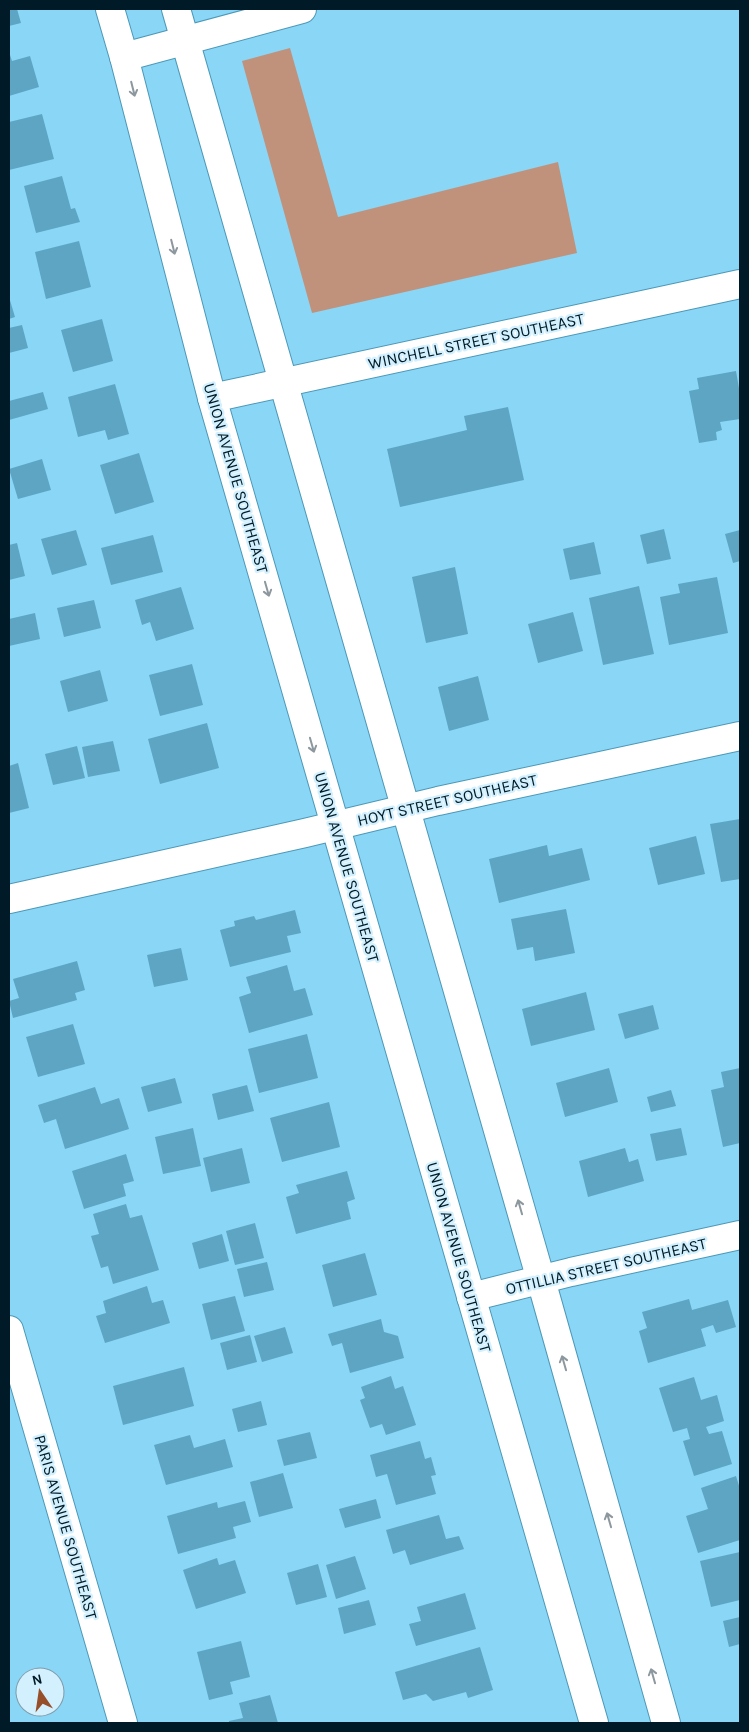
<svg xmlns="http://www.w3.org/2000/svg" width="749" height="1732" viewBox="0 0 749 1732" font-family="Karla,sans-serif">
  <rect width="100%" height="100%" fill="#8ad6f7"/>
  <path fill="#c0927c" d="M 290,48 L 338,217 L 558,162 L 577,253 L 312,313 L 242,61 Z"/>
  <g fill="#5da5c3">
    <path d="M 9,9 L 17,9 L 21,23 L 9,26 Z"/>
    <path d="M 9,52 L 12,61 L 30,56 L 39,87 L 9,96 Z"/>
    <path d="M 42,114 L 54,159 L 9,170 L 9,122 Z"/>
    <path d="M 62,176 L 71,209 L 75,208 L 80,222 L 36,233 L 24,186 Z"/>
    <path d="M 79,241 L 91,287 L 46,299 L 35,252 Z"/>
    <path d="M 9,297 L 15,317 L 9,319 Z"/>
    <path d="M 102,319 L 113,361 L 73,372 L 61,330 Z"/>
    <path d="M 22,325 L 28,348 L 9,353 L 9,328 Z"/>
    <path d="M 736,371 L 740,394 L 740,419 L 720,422 L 722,430 L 716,432 L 717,440 L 699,443 L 689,391 L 699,389 L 697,378 Z"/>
    <path d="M 115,384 L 129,434 L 108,440 L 105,430 L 78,437 L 68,397 Z"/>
    <path d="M 43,392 L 48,409 L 9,420 L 9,401 Z"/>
    <path d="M 508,407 L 524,480 L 400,507 L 387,449 L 467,430 L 464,416 Z"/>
    <path d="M 139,453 L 154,502 L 115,514 L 100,465 Z"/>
    <path d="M 42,459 L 51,490 L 18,499 L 9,469 Z"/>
    <path d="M 664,529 L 671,559 L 647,564 L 640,535 Z"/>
    <path d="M 76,530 L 87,565 L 52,575 L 41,539 Z"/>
    <path d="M 740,530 L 740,561 L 733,563 L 725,534 Z"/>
    <path d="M 153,535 L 163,572 L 111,585 L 101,548 Z"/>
    <path d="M 594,542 L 601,574 L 570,580 L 563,549 Z"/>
    <path d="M 17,543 L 25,576 L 9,580 L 9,545 Z"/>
    <path d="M 455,567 L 468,634 L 426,643 L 412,577 Z"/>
    <path d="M 717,577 L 728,633 L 669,645 L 660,597 L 680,593 L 678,584 Z"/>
    <path d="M 639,586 L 654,654 L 603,665 L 589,598 Z"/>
    <path d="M 181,587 L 194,629 L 156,641 L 150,622 L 142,625 L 135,600 Z"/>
    <path d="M 94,600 L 101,628 L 64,637 L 57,608 Z"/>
    <path d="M 573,612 L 583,651 L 538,663 L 528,624 Z"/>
    <path d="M 35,613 L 40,639 L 9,646 L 9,619 Z"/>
    <path d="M 192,664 L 203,705 L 160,716 L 149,675 Z"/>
    <path d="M 100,670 L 108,701 L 68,712 L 60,681 Z"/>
    <path d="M 478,676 L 489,720 L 449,731 L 438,687 Z"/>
    <path d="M 207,723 L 219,768 L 160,784 L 148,739 Z"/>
    <path d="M 113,741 L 120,771 L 88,777 L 82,747 Z"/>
    <path d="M 77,746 L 85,778 L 53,785 L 45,754 Z"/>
    <path d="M 18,763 L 29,808 L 9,813 L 9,766 Z"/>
    <path d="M 740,819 L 740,879 L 721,882 L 710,824 Z"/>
    <path d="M 696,836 L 705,874 L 658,885 L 649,848 Z"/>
    <path d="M 547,845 L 549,856 L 582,848 L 590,880 L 499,903 L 489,859 Z"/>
    <path d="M 566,909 L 575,953 L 535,961 L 533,947 L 517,950 L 511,919 Z"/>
    <path d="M 295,910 L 301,933 L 287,936 L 291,952 L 230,967 L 220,930 L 235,926 L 234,921 L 254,916 L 256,920 Z"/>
    <path d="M 181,948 L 188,980 L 154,987 L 147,955 Z"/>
    <path d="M 77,961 L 85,990 L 75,993 L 77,1000 L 13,1018 L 9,1001 L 19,998 L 13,979 Z"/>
    <path d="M 287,965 L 294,991 L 305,988 L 313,1015 L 249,1033 L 239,997 L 251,993 L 246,977 Z"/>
    <path d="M 586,992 L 595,1030 L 531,1046 L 522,1009 Z"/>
    <path d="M 653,1005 L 659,1029 L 625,1039 L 618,1014 Z"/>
    <path d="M 73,1024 L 85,1064 L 38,1077 L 26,1037 Z"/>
    <path d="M 307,1034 L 318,1078 L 259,1093 L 248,1049 Z"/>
    <path d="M 609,1068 L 618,1102 L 565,1117 L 556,1083 Z"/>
    <path d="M 740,1068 L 740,1143 L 723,1147 L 711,1090 L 724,1087 L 721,1072 Z"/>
    <path d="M 175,1078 L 182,1103 L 148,1112 L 141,1087 Z"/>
    <path d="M 247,1085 L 254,1111 L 218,1120 L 212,1094 Z"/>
    <path d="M 95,1087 L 101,1104 L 119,1098 L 129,1129 L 65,1149 L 56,1119 L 44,1123 L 38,1105 Z"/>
    <path d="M 671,1090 L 676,1106 L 651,1112 L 647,1097 Z"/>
    <path d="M 329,1102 L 340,1147 L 282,1162 L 270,1118 Z"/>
    <path d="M 193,1128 L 201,1166 L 163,1174 L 155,1137 Z"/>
    <path d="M 681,1128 L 687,1155 L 656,1161 L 650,1134 Z"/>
    <path d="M 242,1148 L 250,1183 L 211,1192 L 203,1158 Z"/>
    <path d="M 625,1148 L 629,1162 L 638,1159 L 644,1181 L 588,1197 L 579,1161 Z"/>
    <path d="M 126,1154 L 134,1181 L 123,1184 L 126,1196 L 84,1209 L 72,1171 Z"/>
    <path d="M 347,1171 L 355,1199 L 347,1202 L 351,1219 L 296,1234 L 286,1197 L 299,1193 L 296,1185 Z"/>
    <path d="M 126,1204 L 130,1218 L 142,1215 L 159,1270 L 113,1284 L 108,1266 L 101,1268 L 91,1236 L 99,1234 L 93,1214 Z"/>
    <path d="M 255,1223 L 264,1258 L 235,1265 L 226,1231 Z"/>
    <path d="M 222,1234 L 229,1261 L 199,1269 L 192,1243 Z"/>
    <path d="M 365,1253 L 377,1295 L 333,1307 L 322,1265 Z"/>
    <path d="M 267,1262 L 274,1290 L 244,1297 L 237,1269 Z"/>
    <path d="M 147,1286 L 152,1303 L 163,1300 L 170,1323 L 105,1343 L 96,1316 L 106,1313 L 103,1301 Z"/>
    <path d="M 235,1296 L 245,1331 L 211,1340 L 202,1304 Z"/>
    <path d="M 689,1299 L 692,1310 L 728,1300 L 736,1327 L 716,1333 L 713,1325 L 701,1329 L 706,1346 L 648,1363 L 639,1331 L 647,1328 L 642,1312 Z"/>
    <path d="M 381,1319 L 384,1332 L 398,1336 L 404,1358 L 350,1373 L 342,1343 L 332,1346 L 328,1334 Z"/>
    <path d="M 285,1327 L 293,1353 L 262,1362 L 254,1336 Z"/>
    <path d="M 250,1335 L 257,1362 L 227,1370 L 220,1343 Z"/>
    <path d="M 184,1367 L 194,1406 L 123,1425 L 113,1386 Z"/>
    <path d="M 391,1376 L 395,1389 L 403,1386 L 416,1425 L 386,1435 L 382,1424 L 370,1428 L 360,1400 L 365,1398 L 361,1387 Z"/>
    <path d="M 694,1377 L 701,1400 L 717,1395 L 724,1421 L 706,1427 L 709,1434 L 722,1431 L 732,1464 L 694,1476 L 683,1441 L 690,1439 L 687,1428 L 673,1432 L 659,1388 Z"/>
    <path d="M 261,1401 L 267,1425 L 238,1432 L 232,1409 Z"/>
    <path d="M 310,1432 L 317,1458 L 284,1466 L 277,1440 Z"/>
    <path d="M 190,1435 L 194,1448 L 225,1439 L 233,1467 L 166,1485 L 154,1445 Z"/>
    <path d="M 420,1441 L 425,1459 L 431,1457 L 436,1475 L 431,1476 L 436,1494 L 396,1505 L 387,1474 L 376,1477 L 370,1455 Z"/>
    <path d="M 283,1473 L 293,1508 L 259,1517 L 250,1482 Z"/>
    <path d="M 736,1476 L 740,1489 L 740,1540 L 698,1553 L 686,1516 L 708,1509 L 701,1488 Z"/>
    <path d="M 376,1499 L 381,1518 L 345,1528 L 339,1509 Z"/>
    <path d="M 245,1501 L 251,1522 L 233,1527 L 236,1538 L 178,1554 L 167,1516 L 217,1502 L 218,1508 Z"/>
    <path d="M 439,1515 L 446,1539 L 459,1536 L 464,1549 L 410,1565 L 405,1550 L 393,1554 L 386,1530 Z"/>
    <path d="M 740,1552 L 740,1600 L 711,1607 L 700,1561 Z"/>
    <path d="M 355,1556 L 366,1589 L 336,1599 L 326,1565 Z"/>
    <path d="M 217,1558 L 219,1565 L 235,1560 L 246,1593 L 196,1609 L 183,1570 Z"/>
    <path d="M 318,1564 L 327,1597 L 296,1605 L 287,1573 Z"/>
    <path d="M 465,1593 L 476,1629 L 416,1646 L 409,1624 L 421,1621 L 417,1607 Z"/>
    <path d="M 369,1600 L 376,1625 L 344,1634 L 338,1608 Z"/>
    <path d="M 740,1617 L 740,1644 L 729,1647 L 723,1621 Z"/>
    <path d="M 241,1641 L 250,1677 L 230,1682 L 233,1694 L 209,1700 L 197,1652 Z"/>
    <path d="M 480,1647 L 493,1690 L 468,1698 L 466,1692 L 433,1701 L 426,1694 L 403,1700 L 395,1672 Z"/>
    <path d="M 270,1695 L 278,1723 L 229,1723 L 229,1721 L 243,1718 L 239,1703 Z"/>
  </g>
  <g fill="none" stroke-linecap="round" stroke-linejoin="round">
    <g stroke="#4c98b7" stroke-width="30">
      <g id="minor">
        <path d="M 110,9 L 124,57 L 212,398 L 594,1723"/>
        <path d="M 176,9 L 541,1280 L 666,1723"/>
        <path d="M 124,57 L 302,9"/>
        <path d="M 212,398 L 740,284"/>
        <path d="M 9,899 L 305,833 L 438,801 L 740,736"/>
        <path d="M 471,1297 L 571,1272 L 740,1235"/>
        <path d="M 9,1330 L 123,1723"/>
      </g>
    </g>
    <use href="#minor" stroke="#fff" stroke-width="28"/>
  </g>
  <defs><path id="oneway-shaft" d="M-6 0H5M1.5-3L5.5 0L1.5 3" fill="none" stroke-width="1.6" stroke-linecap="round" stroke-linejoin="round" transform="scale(1.25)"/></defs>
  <g stroke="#8c989e">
    <use href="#oneway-shaft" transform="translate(133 89) rotate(76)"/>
    <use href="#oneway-shaft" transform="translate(173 247) rotate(76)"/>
    <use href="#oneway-shaft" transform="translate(267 589) rotate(74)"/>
    <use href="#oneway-shaft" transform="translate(312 745) rotate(74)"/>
    <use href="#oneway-shaft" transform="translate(520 1207) rotate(-106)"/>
    <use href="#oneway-shaft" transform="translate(564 1363) rotate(-106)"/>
    <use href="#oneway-shaft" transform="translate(609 1520) rotate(-106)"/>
    <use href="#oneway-shaft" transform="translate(653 1676) rotate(-106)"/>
  </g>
  <g text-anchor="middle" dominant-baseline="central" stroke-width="4.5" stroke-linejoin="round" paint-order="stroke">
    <g font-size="16" fill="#001b27" stroke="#d3f0fe">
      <text transform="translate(476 341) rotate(-12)">WINCHELL STREET SOUTHEAST</text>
      <text transform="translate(236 478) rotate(74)">UNION AVENUE SOUTHEAST</text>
      <text transform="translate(447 800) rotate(-13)">HOYT STREET SOUTHEAST</text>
      <text transform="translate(347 867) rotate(74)">UNION AVENUE SOUTHEAST</text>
      <text transform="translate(459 1257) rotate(74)">UNION AVENUE SOUTHEAST</text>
      <text transform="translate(606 1266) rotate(-13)">OTTILLIA STREET SOUTHEAST</text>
      <text transform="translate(66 1527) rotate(74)">PARIS AVENUE SOUTHEAST</text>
    </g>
  </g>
  <rect width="749" height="1732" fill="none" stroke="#001b27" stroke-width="20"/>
  <g transform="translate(40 1692) rotate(347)"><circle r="24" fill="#d3f0fe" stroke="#7f9ba8"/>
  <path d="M0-4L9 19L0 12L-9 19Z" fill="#964f29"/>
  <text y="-8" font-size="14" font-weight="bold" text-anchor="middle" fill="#001b27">N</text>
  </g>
</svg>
